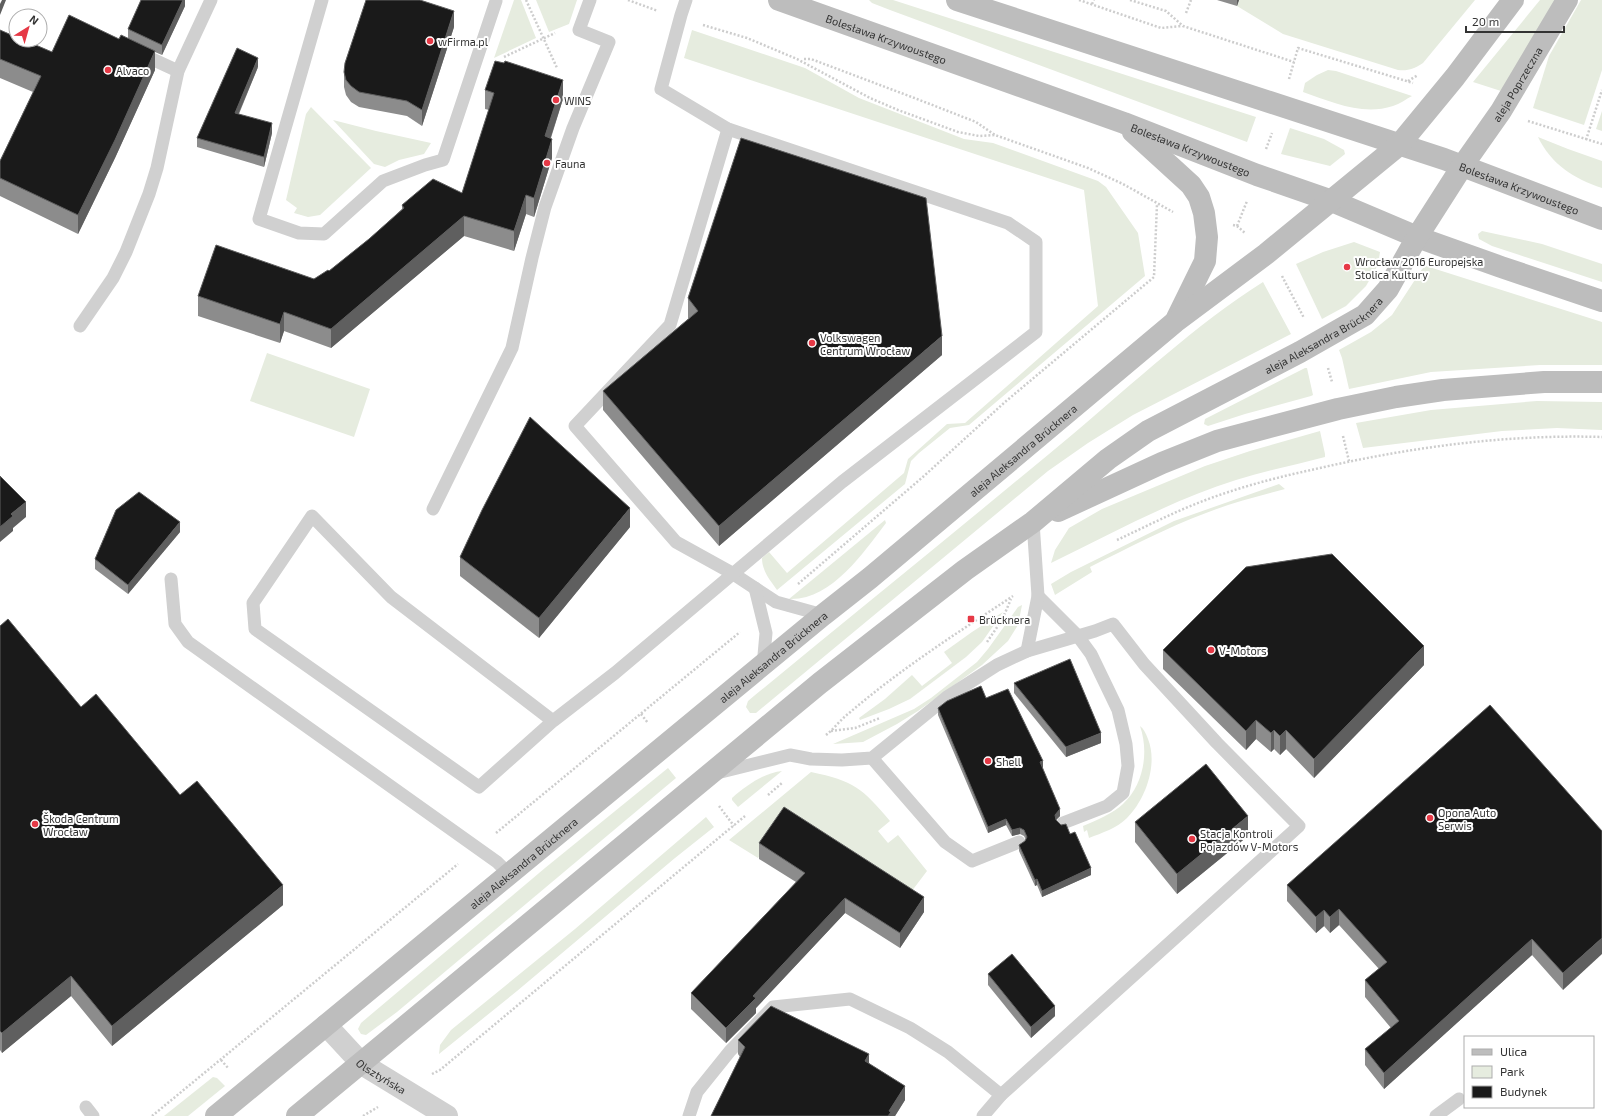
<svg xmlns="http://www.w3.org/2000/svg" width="1602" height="1116" viewBox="0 0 1602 1116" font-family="'Exo 2',sans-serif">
  <rect width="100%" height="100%" fill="#fff"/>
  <g fill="#e6ecdf">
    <path d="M 514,0 L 521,0 L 536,38 L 494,58 Z"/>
    <path d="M 536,0 L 577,0 L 569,24 L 549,32 Z"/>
    <path d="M 869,0 L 893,0 L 1256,117 L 1247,142 L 890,10 L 872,3 Z"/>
    <path d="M 1239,0 L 1475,0 L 1423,63 C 1414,69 1408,71 1398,70 L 1283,34 L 1237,6 Z"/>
    <path d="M 1540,0 L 1555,0 L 1501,91 L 1473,82 Z"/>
    <path d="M 1581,0 L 1602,0 L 1602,70 L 1584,125 L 1533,108 L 1549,56 Z"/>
    <path d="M 692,30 L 805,68 L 859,98 L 964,139 L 993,143 L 1098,181 L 1106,187 L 1138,233 L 1145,276 L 969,425 L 950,428 L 919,453 L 911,461 L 905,484 L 777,590 C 770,580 762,571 762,558 L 769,552 L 787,573 L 904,473 L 908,459 L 947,424 L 965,423 L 1098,306 L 1084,190 L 684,58 Z"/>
    <path d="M 1328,70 L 1336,71 L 1412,96 C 1406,99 1400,104 1393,106 C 1362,116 1332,102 1303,92 L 1305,83 L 1317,75 Z"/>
    <path d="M 311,107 L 371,168 L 320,215 L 308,217 L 294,213 L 297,208 L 286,200 L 306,114 Z"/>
    <path d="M 1602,111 L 1602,131 L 1596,129 Z"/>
    <path d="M 333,120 L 376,131 L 431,143 L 424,154 L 399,160 L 385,167 L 374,164 Z"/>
    <path d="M 1290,128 L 1324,139 L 1344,150 L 1345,154 L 1330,166 L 1281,154 Z"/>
    <path d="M 1538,137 L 1568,149 L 1602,161 L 1602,188 C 1574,179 1551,164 1538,137 Z"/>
    <path d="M 1482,231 L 1542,244 L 1602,264 L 1602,282 L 1492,246 L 1479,239 L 1478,234 Z"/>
    <path d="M 1354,242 L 1380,252 L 1378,265 L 1366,286 L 1346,306 L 1322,319 L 1296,264 L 1323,252 Z"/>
    <path d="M 1426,266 L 1602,322 L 1602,365 L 1540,365 L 1431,372 L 1349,389 L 1342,358 L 1339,350 L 1371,332 L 1392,315 L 1422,269 Z"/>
    <path d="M 1263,282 L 1291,334 L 1133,415 L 1088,443 L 1048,471 L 756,713 L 750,713 L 746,707 L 748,701 C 856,612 965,524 1073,434 C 1135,382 1195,325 1263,282 Z"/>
    <path d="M 267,353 L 370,389 L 354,437 L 250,401 Z"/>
    <path d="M 1305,368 L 1307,368 L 1313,395 L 1311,396 L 1245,414 L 1208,426 L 1204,424 L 1205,419 Z"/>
    <path d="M 1537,401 L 1602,402 L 1602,430 L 1557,428 L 1502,431 L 1363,448 L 1356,423 L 1431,410 Z"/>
    <path d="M 1320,431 L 1325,454 L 1325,457 C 1295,465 1265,471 1236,480 C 1172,500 1111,534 1051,563 L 1055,550 L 1069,528 L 1102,509 L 1205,466 L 1250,451 Z"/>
    <path d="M 1279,484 L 1285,489 C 1259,496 1231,503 1206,513 C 1166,528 1128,548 1090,567 L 1092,572 L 1055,595 L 1051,584 L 1071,572 L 1174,521 Z"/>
    <path d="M 885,520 L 886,523 C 863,553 831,601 789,599 Z"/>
    <path d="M 1022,605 L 1018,625 L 1008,641 L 982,665 L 918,711 L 897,724 L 863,742 L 833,744 L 914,709 L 931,698 L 977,662 L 988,649 L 1018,607 Z"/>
    <path d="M 1003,612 L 982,642 L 966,657 L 910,699 L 889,709 L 860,720 L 859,718 L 885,699 L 912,675 L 922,686 L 952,663 L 944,652 L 972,632 Z"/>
    <path d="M 1140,726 C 1144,729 1146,734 1148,739 C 1158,764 1146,799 1127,818 C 1117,828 1102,833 1089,838 L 1087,830 L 1084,832 L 1083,826 C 1095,821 1114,813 1123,804 C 1144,784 1149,752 1140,726 Z"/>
    <path d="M 668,768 L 676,778 L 397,1012 L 366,1035 L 361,1034 L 358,1029 L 361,1023 L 368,1017 L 545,868 Z"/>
    <path d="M 782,771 L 738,807 L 732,800 L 732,798 C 746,786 763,773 782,771 Z"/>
    <path d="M 811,772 C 854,781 862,788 890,821 L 878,831 L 888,843 L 898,835 L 927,871 L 905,900 L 784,823 L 758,858 L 729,840 Z"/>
    <path d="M 706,817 L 714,827 L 675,858 L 517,991 L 439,1054 L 440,1045 L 451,1030 L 575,929 Z"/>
    <path d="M 213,1077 L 217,1078 L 225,1086 L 188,1116 L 164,1116 Z"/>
  </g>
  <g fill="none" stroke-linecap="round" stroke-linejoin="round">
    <g stroke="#cdcdcd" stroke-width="2.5" stroke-dasharray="2 2" stroke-linecap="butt">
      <path d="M 526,0 L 557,68"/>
      <path d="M 628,0 L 658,11"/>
      <path d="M 1079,0 L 1161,28 L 1182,26"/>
      <path d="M 1130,0 L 1166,11 L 1183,26 L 1294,62"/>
      <path d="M 1092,4 L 1094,0"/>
      <path d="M 1186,13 L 1191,0"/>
      <path d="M 703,25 L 747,38 L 797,59 L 870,98 L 898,110 L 958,132 L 979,136 L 995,135 L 1088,168 L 1123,184 L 1173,212"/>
      <path d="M 504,57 L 555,33"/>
      <path d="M 804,59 L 811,59 L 917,99 L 976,122 L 995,135"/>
      <path d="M 1289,79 L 1298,48 L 1413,83"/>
      <path d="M 1408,81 L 1418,75"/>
      <path d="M 1528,121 L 1602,144"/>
      <path d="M 1586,140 L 1602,90"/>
      <path d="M 1266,149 L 1272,133"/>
      <path d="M 1233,225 L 1237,226 L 1245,233"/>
      <path d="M 1237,226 L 1247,201"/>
      <path d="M 1282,276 L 1304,318"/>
      <path d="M 1328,368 L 1332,382"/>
      <path d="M 1343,436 L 1349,461"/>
      <path d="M 1117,540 C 1145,527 1174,512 1203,501 C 1237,488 1274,478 1311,470 C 1406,448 1503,434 1602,437"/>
      <path d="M 798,584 L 924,476 L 1005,402 L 1154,277 L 1157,204"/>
      <path d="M 987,642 L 1002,620 L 1011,599"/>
      <path d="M 641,714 L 648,723"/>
      <path d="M 831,731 L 855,728 L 880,718"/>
      <path d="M 826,735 C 834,729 840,720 848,714 C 899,670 957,633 1013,596"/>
      <path d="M 768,795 L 782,783"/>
      <path d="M 719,806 L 734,826"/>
      <path d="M 496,833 L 740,632"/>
      <path d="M 221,1060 L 229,1069"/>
      <path d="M 432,1074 L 440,1070 L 745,816"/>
      <path d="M 152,1116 L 458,864"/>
      <path d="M 363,1116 L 378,1107"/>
    </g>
    <g stroke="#d0d0d0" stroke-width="13">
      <path d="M 322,0 L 259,219 L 299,233 L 324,234 L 383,181 L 425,165 L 443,160 L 496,1"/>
      <path d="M 139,53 L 178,71"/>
      <path d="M 728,129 L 670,325 L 575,426 L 676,542 L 732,573 L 776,602 L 823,615"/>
      <path d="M 80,326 L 113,278 L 126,252 L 149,194 L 157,168 L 178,71 L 211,0"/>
      <path d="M 433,509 L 512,348 L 532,258 L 545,207 L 573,128 L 609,42 L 579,30 L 590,0"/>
      <path d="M 171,579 L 175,624 L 188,642 L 497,862 L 509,874"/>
      <path d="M 755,588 L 766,633 L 763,666"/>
      <path d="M 1038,596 L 1077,635 L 1091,654 L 1118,710 L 1126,744 L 1128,766 L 1123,793 L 1107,806 L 1063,823"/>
      <path d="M 1027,651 L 1038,596 L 1033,522"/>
      <path d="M 553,721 L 391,597 L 312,516 L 253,603 L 255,629 L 479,787 L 553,721 L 615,673 L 842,482 L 1036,332 L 1036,242 L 1008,223 L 728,129 L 661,89 L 681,15 L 686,0"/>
      <path d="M 872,758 L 945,842 L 972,861 L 1019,842"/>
      <path d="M 717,773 L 790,755 L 811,759 L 842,760 L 872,758 L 947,697 L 997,665 L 1027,651 L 1095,631 L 1113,624 L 1144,664 L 1217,743 L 1299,826 L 1001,1095"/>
      <path d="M 86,1107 L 93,1116"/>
      <path d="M 689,1116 L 697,1092 L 730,1051 L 773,1007 L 850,999 L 910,1028 L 948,1052 L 1001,1095 L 983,1116"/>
      <path d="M 1436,1116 L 1459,1099"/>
    </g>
    <path stroke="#d0d0d0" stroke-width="22" id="s1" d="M 326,1025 L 362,1064 L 447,1116"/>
    <g stroke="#bdbdbd" stroke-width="22">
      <path id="s2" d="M 779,0 L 1124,123 L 1257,175 L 1332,201 L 1417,237 L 1501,267 L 1602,301"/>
      <path id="s3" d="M 957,0 L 1444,159 L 1602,219"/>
      <path d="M 1133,132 L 1191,185 L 1199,197 L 1204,213 L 1207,237 L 1205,261 L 1177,318"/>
      <path d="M 1058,511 L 1162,463 L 1217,441 L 1338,409 L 1396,397 L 1443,390 L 1544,382 L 1602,382"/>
      <path id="s4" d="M 216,1116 L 823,615 L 870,578 L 1175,322 L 1266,254 L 1399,145 L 1455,77 L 1513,0"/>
      <path id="s5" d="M 297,1116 L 820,683 L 965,570 L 1033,522 L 1108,459 L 1148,431 L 1300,352 L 1365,315 L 1388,289 L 1417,237 L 1463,165 L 1501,111 L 1567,0"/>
    </g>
  </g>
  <g fill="#8c8c8c">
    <path d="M 185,0 L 185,6 L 162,55 L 155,52 L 155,70 L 115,158 L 78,234 L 0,196 L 0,161 L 33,92 L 0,78 L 0,30 L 52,52 L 119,39 L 128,38 L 128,29 Z"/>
    <path d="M 1217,0 L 1239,0 L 1237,6 Z"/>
    <path d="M 454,27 L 422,126 L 407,116 L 359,107 L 351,102 L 346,95 L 344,87 L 344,72 Z"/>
    <path d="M 258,67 L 239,114 L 272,133 L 264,167 L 197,147 L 197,138 Z"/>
    <path d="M 485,90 L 563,99 L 551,138 L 552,158 L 534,217 L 526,214 L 514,251 L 464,236 L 331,348 L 284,331 L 280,343 L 198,316 L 198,296 L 314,279 L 329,271 L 369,239 L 402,209 L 402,205 L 462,193 L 489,110 L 485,109 Z"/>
    <path d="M 688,298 L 942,355 L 719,546 L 603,410 L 603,391 L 689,318 L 688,318 Z"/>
    <path d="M 630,527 L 539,638 L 460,576 L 460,557 Z"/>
    <path d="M 180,532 L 128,594 L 95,569 L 95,559 Z"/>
    <path d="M 0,626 L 81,707 L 180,795 L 283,905 L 112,1046 L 71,996 L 2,1053 L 0,1050 Z"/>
    <path d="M 1163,650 L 1424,665 L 1314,778 L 1286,749 L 1280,755 L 1274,749 L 1271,752 L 1256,739 L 1246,750 L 1163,669 Z"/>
    <path d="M 1014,683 L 1101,743 L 1066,757 L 1014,693 Z"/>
    <path d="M 986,698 L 1043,767 L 1042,767 L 1060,816 L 1056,820 L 1070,834 L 1091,875 L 1042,897 L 1037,885 L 1035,886 L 1019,851 L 1019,845 L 1025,841 L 1026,840 L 1024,836 L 1020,834 L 1012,836 L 1006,825 L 988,833 L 938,715 L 938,708 Z"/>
    <path d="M 1135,822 L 1248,836 L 1177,894 L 1135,842 Z"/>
    <path d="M 1602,831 L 1563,990 L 1532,955 L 1384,1089 L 1365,1065 L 1365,1049 L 1391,1028 L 1365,997 L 1365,980 L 1379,969 L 1339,925 L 1330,933 L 1324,926 L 1316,933 L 1287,901 L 1287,885 Z"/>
    <path d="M 759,843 L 924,912 L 900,948 L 845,913 L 756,1008 L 756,1013 L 726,1043 L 691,1009 L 691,993 L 796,882 L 759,859 Z"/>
    <path d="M 988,974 L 1055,1016 L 1031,1038 L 988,985 Z"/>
    <path d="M 738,1040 L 869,1063 L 905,1100 L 895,1116 L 711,1116 L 740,1057 L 738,1054 Z"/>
  </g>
  <g fill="#5f5f5f">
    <path d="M 2,0 L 6,0 L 0,15 L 0,4 Z"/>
    <path d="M 183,0 L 185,0 L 185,6 L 162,55 L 162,45 Z"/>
    <path d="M 1237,0 L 1239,0 L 1237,6 Z"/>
    <path d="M 454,11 L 454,27 L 422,126 L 422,110 Z"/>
    <path d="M 155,51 L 155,70 L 115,158 L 78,234 L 78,215 Z"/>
    <path d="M 258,58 L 258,67 L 235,122 L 235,113 Z"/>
    <path d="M 563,80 L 563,99 L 545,155 L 545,136 Z"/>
    <path d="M 272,123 L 272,133 L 264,167 L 264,157 Z"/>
    <path d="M 552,139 L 552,158 L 534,217 L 534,198 Z"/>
    <path d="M 526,195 L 526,214 L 514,251 L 514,231 Z"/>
    <path d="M 464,216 L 464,236 L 331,348 L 331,329 Z"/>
    <path d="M 284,312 L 284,331 L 280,343 L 280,324 Z"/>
    <path d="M 942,336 L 942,355 L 719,546 L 719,526 Z"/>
    <path d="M 26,502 L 26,517 L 13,528 L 13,531 L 0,542 L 0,527 L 11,514 Z"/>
    <path d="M 630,508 L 630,527 L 539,638 L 539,618 Z"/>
    <path d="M 180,522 L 180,532 L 128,594 L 128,585 Z"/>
    <path d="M 1424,646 L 1424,665 L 1314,778 L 1314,759 Z"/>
    <path d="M 1256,720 L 1256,739 L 1246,750 L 1246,731 Z"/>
    <path d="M 1274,730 L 1274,749 L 1271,752 L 1271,733 Z"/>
    <path d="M 1286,730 L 1286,749 L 1280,755 L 1280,736 Z"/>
    <path d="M 1101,733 L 1101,743 L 1066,757 L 1066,747 Z"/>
    <path d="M 1043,761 L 1043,767 L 1040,768 L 1040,762 Z"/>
    <path d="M 1060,809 L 1060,816 L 1055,821 L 1055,815 Z"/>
    <path d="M 1248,816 L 1248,836 L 1177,894 L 1177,874 Z"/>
    <path d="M 1006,819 L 1006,825 L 988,833 L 988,827 Z"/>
    <path d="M 1020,828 L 1020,834 L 1012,836 L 1012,830 Z"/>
    <path d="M 1091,868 L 1091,875 L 1042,897 L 1042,891 Z"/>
    <path d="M 1037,879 L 1037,885 L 1035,886 L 1035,880 Z"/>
    <path d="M 283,885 L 283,905 L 112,1046 L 112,1026 Z"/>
    <path d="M 924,897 L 924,912 L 900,948 L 900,933 Z"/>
    <path d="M 845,898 L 845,913 L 756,1008 L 756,1013 L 726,1043 L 726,1028 L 753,996 Z"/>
    <path d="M 1339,909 L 1339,925 L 1330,933 L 1330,917 Z"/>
    <path d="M 1324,910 L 1324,926 L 1316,933 L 1316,917 Z"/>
    <path d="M 1602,938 L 1602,954 L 1563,990 L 1563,973 Z"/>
    <path d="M 1532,939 L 1532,955 L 1384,1089 L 1384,1073 Z"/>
    <path d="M 71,976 L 71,996 L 2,1053 L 2,1033 Z"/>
    <path d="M 1055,1006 L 1055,1016 L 1031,1038 L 1031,1027 Z"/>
    <path d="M 869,1054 L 869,1069 L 865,1061 Z"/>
    <path d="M 905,1086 L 905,1100 L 895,1116 L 888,1116 L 889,1111 Z"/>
  </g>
  <g fill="#1a1a1a" stroke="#5f5f5f">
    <path d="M 141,0 L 183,0 L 162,45 L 128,29 Z"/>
    <path d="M 366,0 L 420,0 L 454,11 L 422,110 L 407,101 L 359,92 L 351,86 L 346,80 L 344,72 L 345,63 Z"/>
    <path d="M 69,15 L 119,39 L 121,35 L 155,51 L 115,140 L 78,215 L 0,178 L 0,161 L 41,76 L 0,59 L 0,30 L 16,37 L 16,40 L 24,40 L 52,52 Z"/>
    <path d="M 237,48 L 258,58 L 235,113 L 272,123 L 264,157 L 197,138 Z"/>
    <path d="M 495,61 L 504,63 L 505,61 L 563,80 L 545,136 L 552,139 L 534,198 L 526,195 L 514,231 L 464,216 L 331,329 L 284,312 L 280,324 L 198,296 L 216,245 L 314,279 L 328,270 L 329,271 L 369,239 L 404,208 L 402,205 L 433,179 L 462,193 L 494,93 L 485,90 Z"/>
    <path d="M 741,138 L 926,198 L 942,336 L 719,526 L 603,391 L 698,311 L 688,298 Z"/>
    <path d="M 530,417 L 630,508 L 539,618 L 460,557 L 482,510 Z"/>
    <path d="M 0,476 L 26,502 L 11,514 L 13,516 L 0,527 Z"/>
    <path d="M 139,492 L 180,522 L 128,585 L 95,559 L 116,510 Z"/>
    <path d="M 1332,554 L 1424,646 L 1314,759 L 1286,730 L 1280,736 L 1274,730 L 1271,733 L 1256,720 L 1246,731 L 1163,650 L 1246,567 Z"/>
    <path d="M 8,619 L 81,707 L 96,694 L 180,795 L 197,781 L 283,885 L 112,1026 L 71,976 L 2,1033 L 0,1031 L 0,626 Z"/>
    <path d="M 1070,659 L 1101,733 L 1066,747 L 1014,683 Z"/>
    <path d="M 981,686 L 986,698 L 1008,689 L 1043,761 L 1040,762 L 1060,809 L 1055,815 L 1056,820 L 1061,825 L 1066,824 L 1070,834 L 1075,832 L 1091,868 L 1042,891 L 1037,879 L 1035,880 L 1019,845 L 1025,841 L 1027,837 L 1024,830 L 1020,828 L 1012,830 L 1006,819 L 988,827 L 938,708 L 947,701 Z"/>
    <path d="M 1490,705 L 1602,831 L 1602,938 L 1563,973 L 1532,939 L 1384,1073 L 1365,1049 L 1399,1021 L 1365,980 L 1387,962 L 1339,909 L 1330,917 L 1324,910 L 1316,917 L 1287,885 Z"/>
    <path d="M 1206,764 L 1248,816 L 1177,874 L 1135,822 Z"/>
    <path d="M 784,807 L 924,897 L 900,933 L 845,898 L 753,996 L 756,998 L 726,1028 L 691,993 L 805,873 L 759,843 Z"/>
    <path d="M 1012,954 L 1055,1006 L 1031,1027 L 988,974 Z"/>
    <path d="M 771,1006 L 869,1054 L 865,1061 L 905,1086 L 889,1111 L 891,1112 L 888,1116 L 711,1116 L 745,1047 L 738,1040 Z"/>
  </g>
  <g fill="#e63946" stroke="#fff" stroke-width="1.5">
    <circle cx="430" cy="41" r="4"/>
    <circle cx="108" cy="70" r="4"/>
    <circle cx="556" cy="100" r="4"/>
    <circle cx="547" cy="163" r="4"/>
    <circle cx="1347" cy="267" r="4"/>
    <circle cx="812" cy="343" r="4"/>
    <rect x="967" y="615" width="8" height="8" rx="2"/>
    <circle cx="1211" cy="650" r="4"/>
    <circle cx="988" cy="761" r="4"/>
    <circle cx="1430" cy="818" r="4"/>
    <circle cx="35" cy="824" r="4"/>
    <circle cx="1192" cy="839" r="4"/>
  </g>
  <g text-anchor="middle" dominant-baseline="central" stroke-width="4" stroke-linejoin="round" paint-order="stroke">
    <g font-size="11" fill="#333" stroke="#fff">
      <text stroke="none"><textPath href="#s2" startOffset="114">Bolesława Krzywoustego</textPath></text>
      <text stroke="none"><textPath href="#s5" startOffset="1616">aleja Poprzeczna</textPath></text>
      <text stroke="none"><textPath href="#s2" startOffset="438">Bolesława Krzywoustego</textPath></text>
      <text stroke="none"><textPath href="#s3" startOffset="593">Bolesława Krzywoustego</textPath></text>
      <text stroke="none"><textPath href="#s5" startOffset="1293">aleja Aleksandra Brücknera</textPath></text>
      <text stroke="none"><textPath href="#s4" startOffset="1046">aleja Aleksandra Brücknera</textPath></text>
      <text stroke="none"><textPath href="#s4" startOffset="722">aleja Aleksandra Brücknera</textPath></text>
      <text stroke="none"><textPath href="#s4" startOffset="398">aleja Aleksandra Brücknera</textPath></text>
      <text stroke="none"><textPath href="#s1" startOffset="76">Olsztyńska</textPath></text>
    </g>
    <g font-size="11" fill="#333" stroke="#fff" text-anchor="start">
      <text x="438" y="41">wFirma.pl</text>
      <text x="116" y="70">Alvaco</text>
      <text x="564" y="100">WINS</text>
      <text x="555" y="163">Fauna</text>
      <text x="1355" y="261">Wrocław 2016 Europejska<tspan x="1355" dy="13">Stolica Kultury</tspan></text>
      <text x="820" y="337">Volkswagen<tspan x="820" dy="13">Centrum Wrocław</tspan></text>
      <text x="979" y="619">Brücknera</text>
      <text x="1219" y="650">V-Motors</text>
      <text x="996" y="761">Shell</text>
      <text x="1438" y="812">Opona Auto<tspan x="1438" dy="13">Serwis</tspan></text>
      <text x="43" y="818">Škoda Centrum<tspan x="43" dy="13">Wrocław</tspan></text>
      <text x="1200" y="833">Stacja Kontroli<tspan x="1200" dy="13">Pojazdów V-Motors</tspan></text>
    </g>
  </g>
  <rect x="1464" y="1036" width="130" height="72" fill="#ffffff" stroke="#adadad"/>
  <rect x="1472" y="1049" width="20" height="6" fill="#bdbdbd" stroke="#adadad"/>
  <text x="1500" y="1056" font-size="12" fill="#333333">Ulica</text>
  <rect x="1472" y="1066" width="20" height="12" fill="#e6ecdf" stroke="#adadad"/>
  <text x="1500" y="1076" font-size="12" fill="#333333">Park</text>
  <rect x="1472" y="1086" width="20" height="12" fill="#1a1a1a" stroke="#adadad"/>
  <text x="1500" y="1096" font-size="12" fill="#333333">Budynek</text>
  <g transform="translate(28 28) rotate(37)"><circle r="19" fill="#ffffff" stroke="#adadad"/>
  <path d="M0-3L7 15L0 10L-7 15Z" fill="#e63946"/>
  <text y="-6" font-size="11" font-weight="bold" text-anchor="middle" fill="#333333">N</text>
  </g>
  <path d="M1466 26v6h98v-6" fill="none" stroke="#333333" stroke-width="2"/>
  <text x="1472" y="26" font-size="12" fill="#333333" stroke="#ffffff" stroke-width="3" paint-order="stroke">20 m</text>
</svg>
